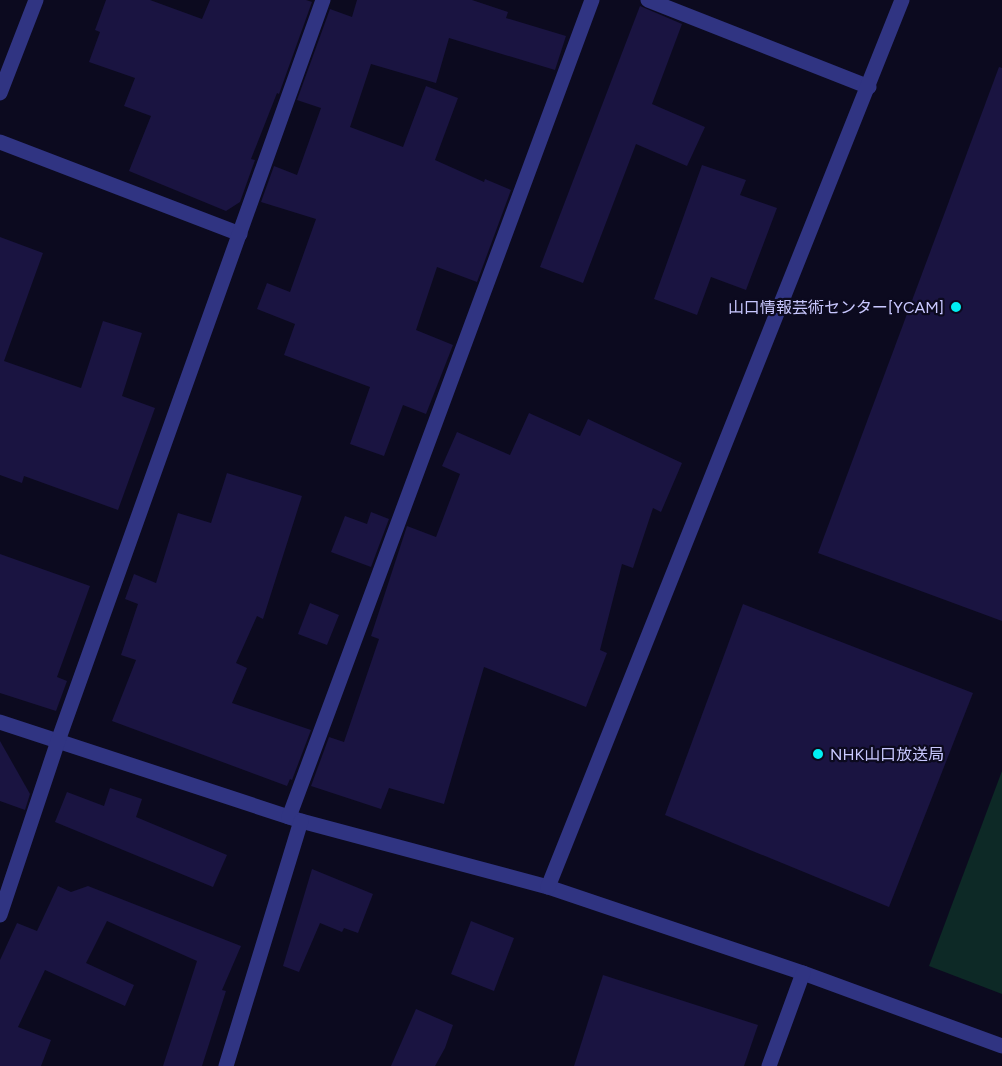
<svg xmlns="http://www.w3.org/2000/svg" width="1002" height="1066" viewBox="0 0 1002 1066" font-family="Figtree,'Noto Sans JP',sans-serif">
  <rect width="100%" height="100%" fill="#0c0a1f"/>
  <path fill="#0d2926" d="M 1002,771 L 1002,994 L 929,966 Z"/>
  <g fill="#1a1441">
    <path d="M 106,0 L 150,0 L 202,19 L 210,0 L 306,0 L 312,2 L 279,94 L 277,93 L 251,159 L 255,160 L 240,202 L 226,211 L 129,171 L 151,116 L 124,106 L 135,78 L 89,62 L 100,32 L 95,30 Z"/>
    <path d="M 357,0 L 472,0 L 508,12 L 506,18 L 566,36 L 555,70 L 449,38 L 436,83 L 371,64 L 350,127 L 403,147 L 426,86 L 458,98 L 435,160 L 484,182 L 485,179 L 511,190 L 477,282 L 437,267 L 416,330 L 453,345 L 426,414 L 403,405 L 384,456 L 350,444 L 370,387 L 284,355 L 295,324 L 257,309 L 267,283 L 290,292 L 316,219 L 261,202 L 274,166 L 297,175 L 321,108 L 297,100 L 330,9 L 352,17 Z"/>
    <path d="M 640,6 L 682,24 L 652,104 L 705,127 L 687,166 L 636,144 L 583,283 L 540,267 Z"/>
    <path d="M 999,67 L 1002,68 L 1002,621 L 818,553 Z"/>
    <path d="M 702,165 L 746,180 L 740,195 L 777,208 L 746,290 L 711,277 L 697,315 L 654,299 Z"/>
    <path d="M 0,237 L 43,253 L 4,361 L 81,388 L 103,321 L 142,333 L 122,396 L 155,408 L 118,510 L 24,476 L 22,483 L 0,475 Z"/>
    <path d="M 529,413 L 580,436 L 588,419 L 682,463 L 661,512 L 653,508 L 633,568 L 622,564 L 600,650 L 607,653 L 586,707 L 484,667 L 444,804 L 389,788 L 381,809 L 311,786 L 329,737 L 344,742 L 379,639 L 371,636 L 407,526 L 436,537 L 460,474 L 442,466 L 457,432 L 510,455 Z"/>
    <path d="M 227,473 L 302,496 L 263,619 L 257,616 L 236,663 L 247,668 L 232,703 L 311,730 L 292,780 L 290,779 L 287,786 L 112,721 L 136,660 L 121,655 L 138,604 L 125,599 L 134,574 L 156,583 L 178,513 L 211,523 Z"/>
    <path d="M 371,512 L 389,519 L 371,567 L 331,552 L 345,516 L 367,524 Z"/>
    <path d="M 0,554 L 90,586 L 57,677 L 67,681 L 56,711 L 0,693 Z"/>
    <path d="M 310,603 L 339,615 L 327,645 L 298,634 Z"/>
    <path d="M 743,604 L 973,693 L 889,907 L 665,815 Z"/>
    <path d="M 0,741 L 30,794 L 25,810 L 0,801 Z"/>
    <path d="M 110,788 L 142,799 L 136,817 L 227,855 L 213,887 L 55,822 L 67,792 L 104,806 Z"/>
    <path d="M 312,869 L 373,894 L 358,933 L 344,928 L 342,932 L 320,923 L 299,972 L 283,966 Z"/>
    <path d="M 58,886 L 71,892 L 88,886 L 241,946 L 222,990 L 226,991 L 202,1066 L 163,1066 L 197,961 L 107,921 L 86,963 L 134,985 L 125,1006 L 45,970 L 18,1027 L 51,1040 L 41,1066 L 0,1066 L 0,960 L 17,923 L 37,931 Z"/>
    <path d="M 471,921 L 514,938 L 494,991 L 451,974 Z"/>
    <path d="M 603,975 L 758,1025 L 744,1066 L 574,1066 Z"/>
    <path d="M 416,1009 L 453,1025 L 445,1048 L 435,1066 L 391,1066 Z"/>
  </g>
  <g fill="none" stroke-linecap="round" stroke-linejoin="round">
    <g stroke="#303482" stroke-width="15">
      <path d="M 648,0 L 869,87"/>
      <path d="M 0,93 L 36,0"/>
      <path d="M 0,142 L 240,234"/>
      <path d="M 0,722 L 301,821 L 548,887 L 803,973 L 1002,1046"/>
      <path d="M 289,817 L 592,0"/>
      <path d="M 548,887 L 902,0"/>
      <path d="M 0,915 L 58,741 L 323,0"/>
      <path d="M 226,1066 L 301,821"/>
      <path d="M 769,1066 L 803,973"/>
    </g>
  </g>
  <g fill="#00f0f3" stroke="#0c0a1f" stroke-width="2">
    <circle cx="956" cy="307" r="6"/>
    <circle cx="818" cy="754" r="6"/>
  </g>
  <g text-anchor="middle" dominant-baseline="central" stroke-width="4.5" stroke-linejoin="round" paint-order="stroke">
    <g font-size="16" fill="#c9c8ff" stroke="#0c0a1f" text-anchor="end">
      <text x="944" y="307">山口情報芸術センター[YCAM]</text>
      <text x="830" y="754" text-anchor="start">NHK山口放送局</text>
    </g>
  </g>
</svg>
